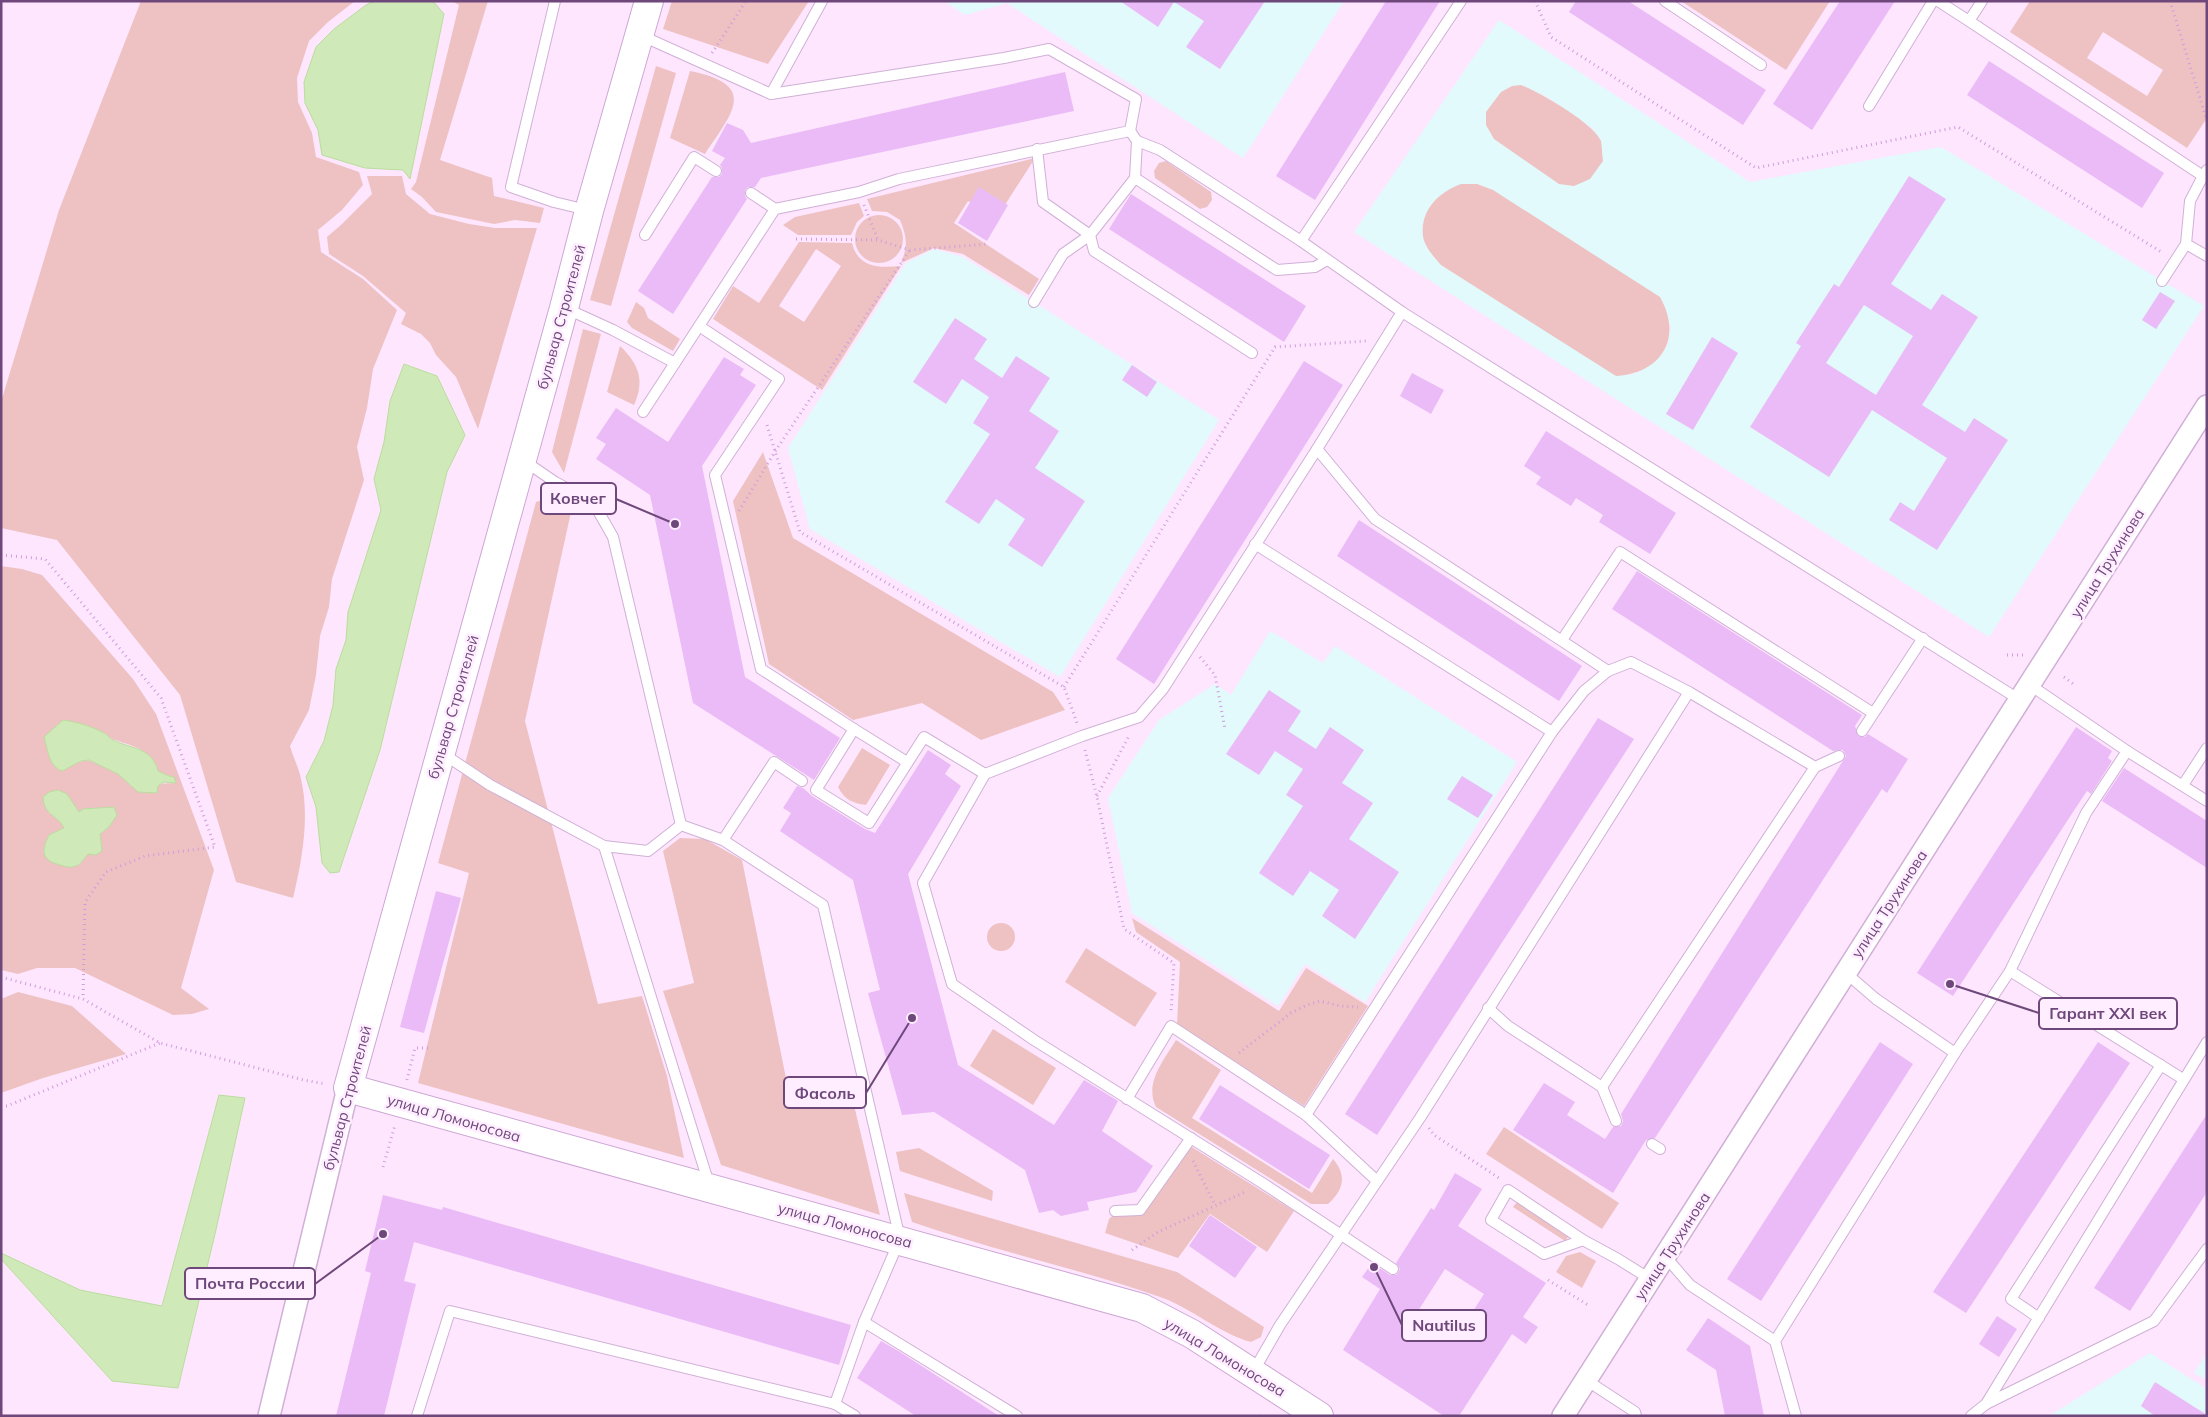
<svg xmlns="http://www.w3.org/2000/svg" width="2208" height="1417" viewBox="0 0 2208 1417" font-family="Mulish,sans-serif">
  <rect width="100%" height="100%" fill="#fee6fe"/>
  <g fill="#e2fafb" fill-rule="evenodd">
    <path d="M 944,1 L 1344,1 L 1243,158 L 1007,3 L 965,15 Z"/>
    <path d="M 1499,20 L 1750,182 L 1941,147 L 2204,306 L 1989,637 L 1354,232 ZM 1535,89 L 1592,128 L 1600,140 ZM 1461,184 L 1477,184 L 1493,190 L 1671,326 L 1667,345 L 1656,360 L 1643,370 L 1630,375 Z"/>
    <path d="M 934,249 L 963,257 L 1219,420 L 1060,677 L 810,529 L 788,448 L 906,263 Z"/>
    <path d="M 1270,631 L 1323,663 L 1335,646 L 1517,762 L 1365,1002 L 1305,964 L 1278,1006 L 1132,913 L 1108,798 L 1159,720 L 1215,684 L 1231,695 Z"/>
    <path d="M 2150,1353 L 2207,1389 L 2207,1416 L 2049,1416 Z"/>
    <path d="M 2207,1353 L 2207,1380 L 2194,1373 Z"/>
  </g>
  <g fill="#eec2c3" fill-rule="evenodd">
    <path d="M 141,1 L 355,1 L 328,22 L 309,41 L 297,78 L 298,102 L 312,133 L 316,157 L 359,172 L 363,185 L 342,210 L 318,230 L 321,252 L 363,279 L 397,310 L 373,369 L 367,408 L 357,447 L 364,480 L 332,579 L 329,607 L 320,636 L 316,675 L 309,710 L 290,746 C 293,757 299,768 301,779 C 310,817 302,861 293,898 L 236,882 L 180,695 L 57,540 L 1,528 L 1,402 L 59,210 Z"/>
    <path d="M 452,1 L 488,1 L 440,160 L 492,178 L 494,196 L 544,208 L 540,223 L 515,220 L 494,224 L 436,212 L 422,197 L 411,189 L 416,182 L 459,5 Z"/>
    <path d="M 672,1 L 809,1 L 768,64 L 663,29 Z"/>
    <path d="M 1681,1 L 1830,1 L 1786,70 Z"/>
    <path d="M 2030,1 L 2207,1 L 2207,118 L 2187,148 L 2010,32 ZM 2103,32 L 2163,70 L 2147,96 L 2087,58 Z"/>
    <path d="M 656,66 L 676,73 L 611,306 L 590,300 Z"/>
    <path d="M 690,71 C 759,85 733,112 705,154 L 670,138 Z"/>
    <path d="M 1521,85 C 1538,91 1595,124 1601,141 C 1602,147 1602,155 1603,161 L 1590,179 L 1574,186 L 1559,184 L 1494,139 L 1486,125 L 1486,112 L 1501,92 L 1512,86 Z"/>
    <path d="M 1035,158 L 996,219 L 968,201 L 954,223 L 1039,279 L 1029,295 L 963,254 L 934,248 L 901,263 C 908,246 907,237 900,220 L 887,212 L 872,211 L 867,199 Z"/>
    <path d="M 1166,161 L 1211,192 L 1212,200 L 1207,207 L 1200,209 L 1155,178 L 1154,171 L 1159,163 Z"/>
    <path d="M 367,176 L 402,176 L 406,194 L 430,214 L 469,224 L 495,228 L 537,228 L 478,429 L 456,377 L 436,355 L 430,343 L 421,334 L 401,324 L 406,313 L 363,276 L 329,254 L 327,237 L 342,224 L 372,194 Z"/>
    <path d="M 1461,184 L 1477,184 L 1493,190 L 1660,297 C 1683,338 1662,373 1616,376 L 1441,265 C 1434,257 1424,246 1423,236 C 1420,210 1439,192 1461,184 Z"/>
    <path d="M 859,203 L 864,216 L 857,222 L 851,235 L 798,235 L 783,225 L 795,217 Z"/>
    <circle cx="879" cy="239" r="24"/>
    <path d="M 799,242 L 852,243 C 858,268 879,268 901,266 L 822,390 L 713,319 L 733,286 L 759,303 ZM 816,249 L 841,266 L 804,322 L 779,306 Z"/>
    <path d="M 636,302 L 644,308 L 648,318 L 680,339 L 673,351 L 632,328 L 627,322 Z"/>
    <path d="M 583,329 L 601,334 L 564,473 L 552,452 Z"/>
    <path d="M 620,346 C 639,364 645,381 634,405 L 607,392 Z"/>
    <path d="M 763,452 L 793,538 L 1053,692 L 1065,710 L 981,740 L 922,703 L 853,720 L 769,664 L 733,501 Z"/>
    <path d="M 553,496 L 573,503 L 525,721 L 598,1004 L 642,996 L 667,1076 L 684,1158 L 418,1083 L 469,873 L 438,863 L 536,502 Z"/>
    <path d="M 1,566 L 22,569 L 42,575 L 133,679 L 156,714 L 214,870 L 181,988 L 209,1009 L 192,1014 L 173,1015 L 75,968 L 37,968 L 18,974 L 1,970 ZM 63,720 C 76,724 89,727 101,732 C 106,734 110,739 115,740 C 132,746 153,750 158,771 L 169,776 L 175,783 C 161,783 147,786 131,786 C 122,775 100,758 84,761 C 76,761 69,767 62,771 L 48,748 L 45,737 ZM 74,806 L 79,813 L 83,809 L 105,808 L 109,827 L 100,834 L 101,851 L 88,854 L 79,865 L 71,867 L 49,835 L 64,828 L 62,823 L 48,812 Z"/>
    <path d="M 862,748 L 890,765 L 866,805 C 852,803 845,800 838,787 Z"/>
    <path d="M 680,838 L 705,839 L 742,860 L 790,1098 L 854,1105 L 880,1215 L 721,1165 L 663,991 L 694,983 L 663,851 Z"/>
    <path d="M 1132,918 L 1279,1011 L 1306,968 L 1368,1006 L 1304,1106 L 1177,1025 L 1180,962 L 1136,932 Z"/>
    <circle cx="1001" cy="937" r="14"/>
    <path d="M 1086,948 L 1157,993 L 1135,1027 L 1065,982 Z"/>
    <path d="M 18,992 L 72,1006 L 126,1054 L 43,1078 L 1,1093 L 1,999 Z"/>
    <path d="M 993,1029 L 1056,1068 L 1033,1105 L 970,1066 Z"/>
    <path d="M 1176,1040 L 1221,1070 L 1192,1118 L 1312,1193 L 1333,1159 C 1347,1175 1344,1190 1328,1204 L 1311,1204 L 1156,1107 C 1144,1083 1164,1060 1176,1040 Z"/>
    <path d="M 1504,1127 L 1619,1203 L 1602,1229 L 1486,1154 Z"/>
    <path d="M 1187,1144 L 1294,1211 L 1267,1252 L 1210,1214 L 1178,1258 L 1105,1233 L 1109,1219 L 1114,1214 L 1140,1215 Z"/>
    <path d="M 919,1148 L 993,1191 L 992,1201 L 900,1171 L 896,1152 Z"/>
    <path d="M 904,1193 L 1177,1272 L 1264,1327 L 1261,1337 L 1251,1342 C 1219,1333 1194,1310 1163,1298 C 1081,1269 995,1251 912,1222 Z"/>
    <path d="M 1517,1202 L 1569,1236 L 1565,1241 L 1513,1207 Z"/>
    <path d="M 1580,1252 L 1596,1261 L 1582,1288 L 1556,1272 L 1566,1256 Z"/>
  </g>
  <g fill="#cfeab8" stroke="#badd9d">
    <path d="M 375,1 L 433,1 L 444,14 L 410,179 L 403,170 L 365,168 L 322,155 L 318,130 L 305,103 L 304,82 L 316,47 L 334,29 L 366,5 Z"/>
    <path d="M 404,364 L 437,376 L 465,435 L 447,472 L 380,750 L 339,872 L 330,873 L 322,863 L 316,807 L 306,777 L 324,741 L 333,705 L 336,669 L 346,640 L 348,612 L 381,510 L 374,479 L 384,442 L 390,401 Z"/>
    <path d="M 63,720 C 77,722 91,726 104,733 C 107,734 109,738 113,740 C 131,749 152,747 158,771 L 169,776 L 174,777 L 176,783 L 164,782 L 158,786 L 157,793 L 138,792 L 118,774 L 89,760 L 81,761 L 62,771 C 48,766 48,749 44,737 Z"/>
    <path d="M 58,790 L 67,794 L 79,812 L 83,809 L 114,807 L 117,815 L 109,827 L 100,834 L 102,851 L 96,855 L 88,854 C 84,858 81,864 76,866 C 71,868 66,867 60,865 C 41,860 41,851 49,835 L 64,828 C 58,815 44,816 43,797 L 49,792 Z"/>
    <path d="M 219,1095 L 245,1098 L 215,1234 L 178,1388 L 112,1381 L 1,1259 L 1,1253 L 80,1290 L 162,1306 Z"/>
  </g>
  <g fill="#eabbf7" fill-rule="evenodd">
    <path d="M 1120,1 L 1265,1 L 1220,69 L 1186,47 L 1204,21 L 1174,2 L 1158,27 Z"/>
    <path d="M 1386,1 L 1440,1 L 1315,200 L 1276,176 Z"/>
    <path d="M 1576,1 L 1628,1 L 1766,90 L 1743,125 L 1569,12 Z"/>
    <path d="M 1840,1 L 1895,1 L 1812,130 L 1773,104 Z"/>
    <path d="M 1989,61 L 2164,173 L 2142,208 L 1967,95 Z"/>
    <path d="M 1065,72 L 1074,111 L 761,178 L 755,187 L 748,187 L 745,190 L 745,196 L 747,199 L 673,314 L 638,291 L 712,177 L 719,177 L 722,174 L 722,168 L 720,165 L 725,158 L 712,151 L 727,123 L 743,130 L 751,143 Z"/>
    <path d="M 1909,176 L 1946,199 L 1891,284 L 1931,310 L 1942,294 L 1978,317 L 1922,405 L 1965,432 L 1974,418 L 2008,440 L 1937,550 L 1889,520 L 1900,502 L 1914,511 L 1947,458 L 1872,410 L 1829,477 L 1750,427 L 1801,346 L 1796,343 L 1834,284 L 1839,287 ZM 1864,305 L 1913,336 L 1876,395 L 1826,363 Z"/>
    <path d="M 979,187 L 1008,205 L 987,241 L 958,223 Z"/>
    <path d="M 1131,194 L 1306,306 L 1284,342 L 1109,229 Z"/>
    <path d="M 2160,292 L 2175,301 L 2156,329 L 2142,320 Z"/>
    <path d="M 955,318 L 987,339 L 974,359 L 1002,378 L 1016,356 L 1050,378 L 1029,411 L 1059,431 L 1035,468 L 1085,501 L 1042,567 L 1008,545 L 1025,519 L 996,499 L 979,524 L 945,502 L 990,434 L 973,423 L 989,397 L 962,379 L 946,404 L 913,382 Z"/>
    <path d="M 1712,337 L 1738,353 L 1693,430 L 1666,414 Z"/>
    <path d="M 724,357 L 744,369 L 740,375 L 756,385 L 702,466 L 745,677 L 840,738 L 814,780 L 693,703 L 650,495 L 596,459 L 606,444 L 596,438 L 616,408 L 668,442 Z"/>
    <path d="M 1304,361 L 1343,385 L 1154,684 L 1116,659 Z"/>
    <path d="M 1132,365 L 1157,382 L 1147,397 L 1122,380 Z"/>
    <path d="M 1412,373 L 1444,390 L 1431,414 L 1400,396 Z"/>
    <path d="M 1546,431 L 1676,513 L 1650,554 L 1599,522 L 1603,515 L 1576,498 L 1571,506 L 1536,484 L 1541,477 L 1524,466 Z"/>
    <path d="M 1359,520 L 1582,666 L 1559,701 L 1337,556 Z"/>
    <path d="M 1637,571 L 1862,715 L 1855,726 L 1858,736 L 1865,737 L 1868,734 L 1908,759 L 1887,793 L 1882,789 L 1655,1138 L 1646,1140 L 1613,1193 L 1513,1130 L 1544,1083 L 1575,1102 L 1567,1115 L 1605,1139 L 1613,1127 L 1621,1126 L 1623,1121 L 1621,1114 L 1846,756 L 1843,750 L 1833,751 L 1612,609 Z"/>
    <path d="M 1269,690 L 1301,711 L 1288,731 L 1316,749 L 1330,727 L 1364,750 L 1342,783 L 1373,803 L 1349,839 L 1399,872 L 1355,939 L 1322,916 L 1339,890 L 1310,871 L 1293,896 L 1259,873 L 1303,806 L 1286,795 L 1303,769 L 1275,751 L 1259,775 L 1226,754 Z"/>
    <path d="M 1598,718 L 1634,739 L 1377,1135 L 1345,1114 Z"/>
    <path d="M 2076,727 L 2112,751 L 2108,758 L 2112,761 L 2091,794 L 2087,791 L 2075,809 L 1953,996 L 1917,973 Z"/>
    <path d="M 928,750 L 951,765 L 945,774 L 961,786 L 908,874 L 958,1065 L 1054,1125 L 1084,1080 L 1118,1101 L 1102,1131 L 1153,1166 L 1136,1192 L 1087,1202 L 1089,1210 L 1061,1216 L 1053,1210 L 1039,1213 L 1025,1170 L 934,1112 L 902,1115 L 868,993 L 880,990 L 853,880 L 780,831 L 791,813 L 783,808 L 797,786 L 803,788 L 812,796 L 865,829 L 875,833 Z"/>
    <path d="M 2124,768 L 2207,821 L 2207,868 L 2102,801 Z"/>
    <path d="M 1462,776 L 1493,795 L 1478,818 L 1447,799 Z"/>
    <path d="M 436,891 L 461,898 L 424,1033 L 400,1027 Z"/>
    <path d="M 1880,1042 L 1913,1064 L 1761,1301 L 1727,1279 Z"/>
    <path d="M 2098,1042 L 2130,1063 L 1966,1313 L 1933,1292 Z"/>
    <path d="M 1220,1085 L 1330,1155 L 1309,1189 L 1199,1119 Z"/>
    <path d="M 2207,1114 L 2207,1192 L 2130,1311 L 2094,1288 Z"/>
    <path d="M 1455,1173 L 1482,1189 L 1458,1226 L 1546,1283 L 1523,1317 L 1538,1327 L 1526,1344 L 1512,1334 L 1459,1416 L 1444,1416 L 1343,1350 L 1380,1289 L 1362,1277 L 1372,1263 L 1390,1275 L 1396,1275 L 1398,1273 L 1400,1269 L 1396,1263 L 1431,1208 L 1434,1210 ZM 1445,1269 L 1484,1294 L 1457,1336 L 1418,1311 Z"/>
    <path d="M 383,1195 L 442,1210 L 443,1207 L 851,1325 L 839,1365 L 414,1242 L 404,1281 L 416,1284 L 384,1416 L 336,1416 L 371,1273 L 365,1271 Z"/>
    <path d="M 1210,1215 L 1257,1247 L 1235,1278 L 1189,1246 Z"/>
    <path d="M 1997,1316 L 2017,1329 L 1999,1357 L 1979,1344 Z"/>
    <path d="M 1708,1318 L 1750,1346 L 1764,1416 L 1725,1416 L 1716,1370 L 1686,1350 Z"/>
    <path d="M 881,1341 L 900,1352 L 999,1416 L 916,1416 L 857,1378 Z"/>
    <path d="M 2155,1382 L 2207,1415 L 2207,1416 L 2155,1416 L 2141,1406 Z"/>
  </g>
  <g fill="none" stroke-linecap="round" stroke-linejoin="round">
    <g stroke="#d0b0d6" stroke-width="12">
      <g id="lane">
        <path d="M 555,1 L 511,187 L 554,202 L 587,210"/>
        <path d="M 1665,1 L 1761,65"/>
        <path d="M 1938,1 L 1969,21 L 1982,1"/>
        <path d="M 1969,21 L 2203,176 L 2207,170"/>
        <path d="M 640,35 L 771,94 L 822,1"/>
        <path d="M 771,94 L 1004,58 L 1049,49 L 1136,99 L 1130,131"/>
        <path d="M 1869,106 L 1933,1"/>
        <path d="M 1137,141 L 1135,178 L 1277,270 L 1315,267 L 1327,260"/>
        <path d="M 2203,176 L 2190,201 L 2186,244 L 2207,256"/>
        <path d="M 1135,178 L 1090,235 L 1094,251 L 1252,353"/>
        <path d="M 751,193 L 775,209"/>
        <path d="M 645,235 L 694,157 L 716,171"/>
        <path d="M 1301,241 L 1461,1"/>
        <path d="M 2162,281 L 2186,244"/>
        <path d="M 1034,302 L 1063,254 L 1090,235 L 1043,202 L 1037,149"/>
        <path d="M 565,308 L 613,330 L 675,363 L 775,209 L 859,192 L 899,179 L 1130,131 L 1137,141 L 1160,150 L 1301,241 L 1402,312 L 2020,700"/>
        <path d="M 699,326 L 779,379 L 715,475 L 761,669 L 854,729 L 816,790 L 869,823 L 924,737 L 985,774 L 923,883 L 952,984 L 1034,1040 L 1264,1184 L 1393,1269"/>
        <path d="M 643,412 L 675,363"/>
        <path d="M 1317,449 L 1375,519 L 1608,671 L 1631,662 L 1689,692 L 1815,767"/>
        <path d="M 523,460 L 555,482 L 593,502 L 613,537 L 681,825 L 723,840 L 823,905 L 900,1239 L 864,1322 L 835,1404 L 855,1416"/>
        <path d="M 1255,544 L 1552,732 L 1584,691 L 1608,671"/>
        <path d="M 1562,640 L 1620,552 L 1873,713"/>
        <path d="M 2030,685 L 2127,751 L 2207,801"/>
        <path d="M 854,729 L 907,762"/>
        <path d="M 1862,731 L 1923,638"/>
        <path d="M 442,753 L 490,785 L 604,846"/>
        <path d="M 985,774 L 1082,736 L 1139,717 L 1163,689 L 1317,449 L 1402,312"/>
        <path d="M 2183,785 L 2207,748"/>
        <path d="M 681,825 L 648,851 L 604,846 L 709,1184"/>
        <path d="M 723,840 L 774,762 L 802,781"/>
        <path d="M 2010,971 L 2183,1079"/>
        <path d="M 1846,973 L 1876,999 L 1955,1053"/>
        <path d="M 1488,1008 L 1508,1026 L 1602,1087 L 1616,1121"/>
        <path d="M 1602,1087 L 1815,767 L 1839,756"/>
        <path d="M 1127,1099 L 1171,1026 L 1306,1115"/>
        <path d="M 1652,1144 L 1660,1149"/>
        <path d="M 1377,1181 L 1306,1115 L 1552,732"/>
        <path d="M 1115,1211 L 1140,1210 L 1191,1138"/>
        <path d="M 1583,1240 L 1544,1254 L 1491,1220 L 1508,1190 L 1583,1240 L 1618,1259 L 1650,1279"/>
        <path d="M 1665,1256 L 1690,1285 L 1775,1341"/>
        <path d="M 2039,1318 L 2011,1299 L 2161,1065"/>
        <path d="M 864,1322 L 1017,1416"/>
        <path d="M 1253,1372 L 1280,1325 L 1420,1118 L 1689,692"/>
        <path d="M 1586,1380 L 1635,1412 L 1636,1416"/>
        <path d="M 1986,1404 L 2207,1042"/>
        <path d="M 417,1416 L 450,1311 L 835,1404"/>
        <path d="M 1796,1416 L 1775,1341 L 1955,1053 L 2010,971 L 2086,813 L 2127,751"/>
        <path d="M 1971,1416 L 1986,1404 L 2154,1321 L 2207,1249"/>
      </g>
    </g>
    <g stroke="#d0b0d6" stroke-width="24">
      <g id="street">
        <path d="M 269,1416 L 348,1088"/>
        <path d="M 1563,1416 L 2207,406"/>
      </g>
    </g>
    <g stroke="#cea7d5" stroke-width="30">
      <path id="secondary" d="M 649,1 L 589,211 L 564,308 L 348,1088 L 1142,1308 L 1192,1334 L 1319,1416"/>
    </g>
    <g stroke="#cf9ddc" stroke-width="3" stroke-dasharray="1 4" stroke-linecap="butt">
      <path d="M 1535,1 L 1551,37 L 1756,168 L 1958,127 L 2163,253"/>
      <path d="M 2170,1 L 2207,121"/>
      <path d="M 712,53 L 746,1"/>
      <path d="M 864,205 L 878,240"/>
      <path d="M 796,239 L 878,240 L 910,250 L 989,244"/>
      <path d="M 767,425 L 800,532 L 1064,687 L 1077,723"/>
      <path d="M 739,511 L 776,450 L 910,250"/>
      <path d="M 1,555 L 45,559 L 161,698 L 215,847 L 145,856 L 106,872 L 85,902 L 83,999"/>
      <path d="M 2007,655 L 2024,655"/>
      <path d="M 1200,657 L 1215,675 L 1225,729"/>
      <path d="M 2064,677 L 2076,686"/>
      <path d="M 1064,687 L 1275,347 L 1366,341"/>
      <path d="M 1085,750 L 1097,797 L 1124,929 L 1174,963 L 1171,1013"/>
      <path d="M 1097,796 L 1129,736"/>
      <path d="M 1,977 L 83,999 L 160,1043 L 304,1080 L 326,1084"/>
      <path d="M 1239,1053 L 1291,1013 L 1307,1005 L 1320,1001 L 1340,1006 L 1358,1007"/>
      <path d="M 407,1080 L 415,1048 L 429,1048"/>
      <path d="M 1,1106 L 7,1106 L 160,1043"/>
      <path d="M 1429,1128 L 1434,1135 L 1499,1178"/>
      <path d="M 1193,1161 L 1215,1205"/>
      <path d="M 383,1167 L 395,1125"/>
      <path d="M 1132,1250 L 1158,1232 L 1247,1191"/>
      <path d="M 1548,1280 L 1588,1305"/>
      <path d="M 1261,1416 L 1262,1414"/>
    </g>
    <use href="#lane" stroke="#fff" stroke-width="10"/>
    <use href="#street" stroke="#fff" stroke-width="21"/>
    <use href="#secondary" stroke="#fff" stroke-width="28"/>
  </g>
  <g text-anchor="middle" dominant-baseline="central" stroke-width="5" stroke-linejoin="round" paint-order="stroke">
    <g font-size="15" fill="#6e477b" stroke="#fef">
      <text transform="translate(561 317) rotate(-75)">бульвар Строителей</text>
      <text transform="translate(2107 563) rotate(-58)">улица Трухинова</text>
      <text transform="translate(453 707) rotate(-74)">бульвар Строителей</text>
      <text transform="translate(1889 904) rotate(-57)">улица Трухинова</text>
      <text transform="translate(347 1098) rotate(-75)">бульвар Строителей</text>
      <text transform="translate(454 1118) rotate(16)">улица Ломоносова</text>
      <text transform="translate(845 1225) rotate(15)">улица Ломоносова</text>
      <text transform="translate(1672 1246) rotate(-57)">улица Трухинова</text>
      <text transform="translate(1225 1357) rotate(31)">улица Ломоносова</text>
    </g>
  </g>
  <path fill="none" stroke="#6e477b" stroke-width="2" d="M675 524L616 499M1950 984L2039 1013M912 1018L866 1093M383 1234L315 1284M1374 1267L1402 1325"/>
  <g fill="#6e477b" stroke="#fef" stroke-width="2">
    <circle cx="675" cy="524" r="5"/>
    <circle cx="1950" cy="984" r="5"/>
    <circle cx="912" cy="1018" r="5"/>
    <circle cx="383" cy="1234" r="5"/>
    <circle cx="1374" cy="1267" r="5"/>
  </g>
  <g fill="#fef" stroke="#6e477b" stroke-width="2">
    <rect x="541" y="483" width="75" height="31" rx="5"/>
    <rect x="2039" y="998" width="138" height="31" rx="5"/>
    <rect x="784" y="1077" width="82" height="31" rx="5"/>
    <rect x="185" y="1268" width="130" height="31" rx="5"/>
    <rect x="1402" y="1310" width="84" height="31" rx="5"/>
  </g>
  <g font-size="16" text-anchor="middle" font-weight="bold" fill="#6e477b">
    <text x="578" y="504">Ковчег</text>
    <text x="2108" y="1019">Гарант XXI век</text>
    <text x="825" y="1099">Фасоль</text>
    <text x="250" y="1289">Почта России</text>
    <text x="1444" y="1331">Nautilus</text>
  </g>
  <rect width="2208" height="1417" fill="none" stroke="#6e477b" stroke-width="5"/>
</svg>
